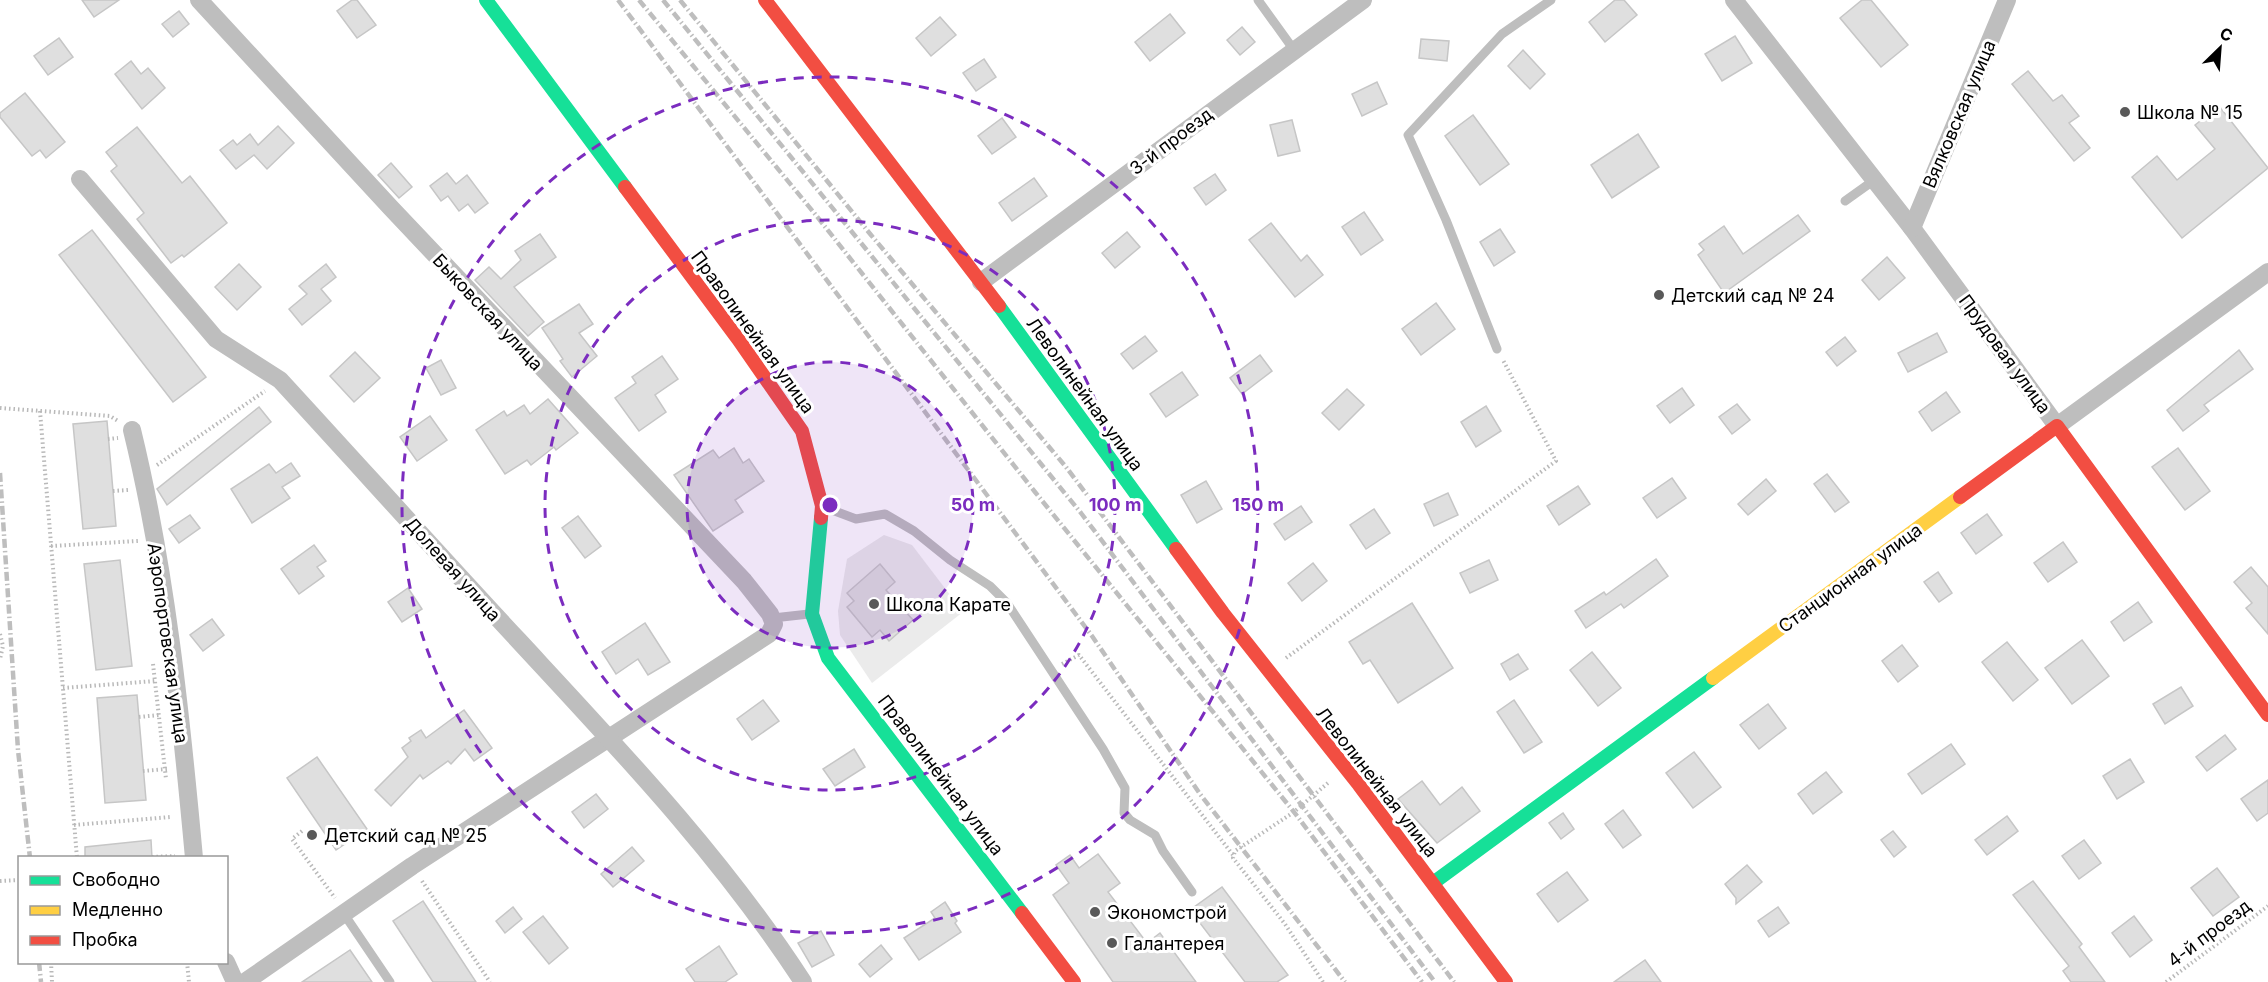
<svg xmlns="http://www.w3.org/2000/svg" width="2268" height="982" viewBox="0 0 2268 982" font-family="Inter,sans-serif">
  <rect width="100%" height="100%" fill="#fff"/>
  <path fill="#ebebeb" d="M 884,535 L 912,545 L 963,612 L 872,683 L 840,635 L 838,611 L 847,559 Z"/>
  <g fill="#dfdfdf" stroke="#c6c6c6" stroke-width="1.5">
    <path d="M 82,0 L 119,0 L 94,17 Z"/>
    <path d="M 352,0 L 357,0 L 376,25 L 357,38 L 337,11 Z"/>
    <path d="M 1615,0 L 1624,0 L 1637,15 L 1605,42 L 1589,22 Z"/>
    <path d="M 1862,0 L 1871,0 L 1908,45 L 1881,67 L 1840,18 Z"/>
    <path d="M 179,11 L 189,24 L 173,37 L 162,24 Z"/>
    <path d="M 1170,14 L 1185,33 L 1150,61 L 1135,42 Z"/>
    <path d="M 940,17 L 956,35 L 931,56 L 916,38 Z"/>
    <path d="M 1242,27 L 1255,42 L 1240,55 L 1227,40 Z"/>
    <path d="M 1735,36 L 1752,63 L 1722,81 L 1705,54 Z"/>
    <path d="M 59,38 L 73,57 L 48,75 L 34,56 Z"/>
    <path d="M 1421,39 L 1449,41 L 1447,61 L 1419,58 Z"/>
    <path d="M 1523,50 L 1545,74 L 1530,89 L 1508,66 Z"/>
    <path d="M 984,59 L 996,77 L 976,91 L 963,73 Z"/>
    <path d="M 131,61 L 141,74 L 148,68 L 165,88 L 142,109 L 115,74 Z"/>
    <path d="M 2028,71 L 2053,101 L 2062,95 L 2079,116 L 2069,123 L 2090,148 L 2074,161 L 2012,84 Z"/>
    <path d="M 1377,82 L 1387,104 L 1362,116 L 1352,94 Z"/>
    <path d="M 25,93 L 65,142 L 46,158 L 40,150 L 32,156 L 0,117 L 0,113 Z"/>
    <path d="M 2219,106 L 2268,168 L 2182,238 L 2132,177 L 2157,156 L 2177,180 L 2215,149 L 2195,125 Z"/>
    <path d="M 1473,115 L 1509,164 L 1480,185 L 1445,136 Z"/>
    <path d="M 1002,118 L 1016,137 L 992,154 L 978,136 Z"/>
    <path d="M 1292,120 L 1300,151 L 1278,156 L 1270,125 Z"/>
    <path d="M 278,126 L 294,143 L 267,169 L 254,155 L 236,169 L 220,150 L 233,140 L 237,145 L 250,134 L 258,145 Z"/>
    <path d="M 137,127 L 182,183 L 190,176 L 227,223 L 184,257 L 182,255 L 171,263 L 137,219 L 144,213 L 111,171 L 117,166 L 106,152 Z"/>
    <path d="M 1638,134 L 1659,167 L 1612,198 L 1591,165 Z"/>
    <path d="M 391,163 L 412,187 L 399,198 L 378,175 Z"/>
    <path d="M 447,173 L 456,184 L 467,175 L 488,203 L 475,213 L 468,204 L 459,211 L 448,196 L 441,201 L 430,186 Z"/>
    <path d="M 1215,174 L 1226,190 L 1206,205 L 1194,188 Z"/>
    <path d="M 1034,178 L 1047,196 L 1012,221 L 999,203 Z"/>
    <path d="M 1364,212 L 1383,240 L 1361,255 L 1342,227 Z"/>
    <path d="M 1798,215 L 1810,231 L 1724,293 L 1698,255 L 1704,250 L 1699,244 L 1724,226 L 1743,254 Z"/>
    <path d="M 1271,223 L 1301,261 L 1307,255 L 1323,275 L 1295,297 L 1249,240 Z"/>
    <path d="M 1500,229 L 1515,252 L 1494,266 L 1480,242 Z"/>
    <path d="M 92,230 L 206,377 L 173,402 L 59,255 Z"/>
    <path d="M 1127,232 L 1140,247 L 1115,268 L 1102,253 Z"/>
    <path d="M 540,234 L 556,257 L 514,287 L 544,322 L 528,336 L 475,280 L 489,267 L 501,279 L 521,260 L 515,251 Z"/>
    <path d="M 1887,257 L 1905,278 L 1879,300 L 1862,280 Z"/>
    <path d="M 239,264 L 261,287 L 237,310 L 215,287 Z"/>
    <path d="M 326,264 L 336,277 L 321,289 L 331,301 L 302,325 L 289,309 L 307,294 L 299,286 Z"/>
    <path d="M 1436,303 L 1455,329 L 1421,355 L 1402,329 Z"/>
    <path d="M 579,304 L 593,324 L 579,333 L 597,356 L 572,377 L 560,361 L 563,359 L 542,328 Z"/>
    <path d="M 1937,333 L 1947,352 L 1908,372 L 1898,353 Z"/>
    <path d="M 1145,336 L 1157,351 L 1133,369 L 1121,354 Z"/>
    <path d="M 1845,337 L 1856,351 L 1837,366 L 1826,352 Z"/>
    <path d="M 2239,350 L 2253,369 L 2204,405 L 2209,411 L 2183,431 L 2167,410 Z"/>
    <path d="M 355,352 L 380,378 L 354,402 L 330,376 Z"/>
    <path d="M 1260,355 L 1272,371 L 1242,394 L 1230,378 Z"/>
    <path d="M 662,356 L 678,379 L 655,395 L 666,412 L 639,431 L 615,398 L 636,383 L 632,377 Z"/>
    <path d="M 441,360 L 456,388 L 441,395 L 426,368 Z"/>
    <path d="M 1182,372 L 1198,395 L 1166,417 L 1150,394 Z"/>
    <path d="M 1682,388 L 1694,405 L 1670,423 L 1657,406 Z"/>
    <path d="M 1347,389 L 1364,405 L 1339,430 L 1322,413 Z"/>
    <path d="M 1946,392 L 1960,412 L 1932,431 L 1919,412 Z"/>
    <path d="M 548,399 L 578,433 L 556,450 L 554,447 L 531,465 L 527,460 L 505,474 L 476,430 L 504,411 L 507,416 L 524,405 L 530,414 Z"/>
    <path d="M 1737,404 L 1750,420 L 1732,434 L 1719,417 Z"/>
    <path d="M 1486,406 L 1501,431 L 1476,447 L 1461,422 Z"/>
    <path d="M 259,407 L 271,422 L 167,505 L 157,489 Z"/>
    <path d="M 430,416 L 447,440 L 417,461 L 400,437 Z"/>
    <path d="M 107,421 L 116,526 L 83,529 L 73,424 Z"/>
    <path d="M 734,448 L 743,463 L 749,459 L 764,481 L 735,500 L 743,512 L 713,531 L 674,475 L 713,450 L 719,458 Z"/>
    <path d="M 2178,448 L 2210,491 L 2185,510 L 2152,467 Z"/>
    <path d="M 291,463 L 300,476 L 282,487 L 290,498 L 252,523 L 231,489 L 269,464 L 276,473 Z"/>
    <path d="M 1827,474 L 1849,502 L 1835,512 L 1814,484 Z"/>
    <path d="M 1672,478 L 1686,498 L 1657,518 L 1643,498 Z"/>
    <path d="M 1766,479 L 1776,491 L 1748,515 L 1738,504 Z"/>
    <path d="M 1206,481 L 1222,509 L 1197,523 L 1181,495 Z"/>
    <path d="M 1578,486 L 1590,504 L 1559,525 L 1547,506 Z"/>
    <path d="M 1448,493 L 1458,515 L 1434,526 L 1424,504 Z"/>
    <path d="M 1301,506 L 1312,522 L 1285,540 L 1274,524 Z"/>
    <path d="M 1374,509 L 1390,533 L 1366,549 L 1350,525 Z"/>
    <path d="M 1987,514 L 2002,535 L 1976,554 L 1961,533 Z"/>
    <path d="M 190,515 L 200,528 L 179,543 L 169,529 Z"/>
    <path d="M 578,516 L 601,546 L 585,558 L 562,528 Z"/>
    <path d="M 2063,542 L 2077,562 L 2048,582 L 2034,563 Z"/>
    <path d="M 314,545 L 326,561 L 317,567 L 324,576 L 299,594 L 281,569 Z"/>
    <path d="M 1656,559 L 1668,576 L 1624,608 L 1621,604 L 1586,628 L 1575,611 L 1604,592 L 1606,595 Z"/>
    <path d="M 120,560 L 132,666 L 96,670 L 84,564 Z"/>
    <path d="M 1489,560 L 1498,580 L 1470,593 L 1460,573 Z"/>
    <path d="M 1313,563 L 1327,581 L 1302,601 L 1288,583 Z"/>
    <path d="M 880,564 L 895,582 L 886,590 L 913,620 L 889,641 L 880,630 L 872,637 L 847,607 L 854,601 L 847,593 Z"/>
    <path d="M 2251,567 L 2268,587 L 2268,634 L 2246,608 L 2252,603 L 2234,582 Z"/>
    <path d="M 1938,572 L 1952,593 L 1939,602 L 1924,582 Z"/>
    <path d="M 408,588 L 422,609 L 402,622 L 388,602 Z"/>
    <path d="M 2138,602 L 2152,622 L 2124,641 L 2111,622 Z"/>
    <path d="M 1412,603 L 1453,668 L 1398,703 L 1370,660 L 1363,664 L 1349,642 Z"/>
    <path d="M 212,619 L 224,635 L 203,651 L 190,635 Z"/>
    <path d="M 645,623 L 670,662 L 648,675 L 638,659 L 616,674 L 602,652 Z"/>
    <path d="M 2082,640 L 2109,676 L 2072,704 L 2045,668 Z"/>
    <path d="M 2007,642 L 2038,680 L 2013,701 L 1982,662 Z"/>
    <path d="M 1902,645 L 1918,666 L 1898,682 L 1882,661 Z"/>
    <path d="M 1592,652 L 1621,688 L 1598,706 L 1570,670 Z"/>
    <path d="M 1518,654 L 1528,669 L 1510,680 L 1501,664 Z"/>
    <path d="M 2181,687 L 2193,706 L 2165,724 L 2153,704 Z"/>
    <path d="M 137,695 L 146,800 L 105,803 L 97,698 Z"/>
    <path d="M 763,700 L 779,721 L 752,740 L 737,719 Z"/>
    <path d="M 1514,700 L 1542,742 L 1524,753 L 1497,712 Z"/>
    <path d="M 1768,704 L 1786,728 L 1759,749 L 1740,725 Z"/>
    <path d="M 464,710 L 492,748 L 474,761 L 465,749 L 451,764 L 448,761 L 423,779 L 420,775 L 391,806 L 375,790 L 408,757 L 402,748 L 411,741 L 409,738 L 421,730 L 426,738 Z"/>
    <path d="M 2225,735 L 2236,749 L 2207,771 L 2196,757 Z"/>
    <path d="M 1951,744 L 1965,764 L 1922,794 L 1908,774 Z"/>
    <path d="M 854,749 L 865,767 L 835,786 L 823,769 Z"/>
    <path d="M 1694,752 L 1721,787 L 1693,808 L 1666,773 Z"/>
    <path d="M 317,757 L 367,829 L 336,850 L 287,778 Z"/>
    <path d="M 2130,759 L 2144,782 L 2117,799 L 2103,776 Z"/>
    <path d="M 1826,772 L 1842,792 L 1813,814 L 1798,794 Z"/>
    <path d="M 2268,780 L 2268,813 L 2257,821 L 2241,799 Z"/>
    <path d="M 1422,781 L 1440,805 L 1462,787 L 1480,811 L 1437,843 L 1398,799 Z"/>
    <path d="M 596,794 L 608,809 L 584,828 L 572,812 Z"/>
    <path d="M 1623,810 L 1641,835 L 1623,848 L 1605,824 Z"/>
    <path d="M 1563,813 L 1574,829 L 1561,839 L 1549,823 Z"/>
    <path d="M 2007,816 L 2018,831 L 1987,855 L 1975,840 Z"/>
    <path d="M 1893,831 L 1906,847 L 1894,857 L 1881,840 Z"/>
    <path d="M 151,840 L 152,858 L 85,858 L 85,847 Z"/>
    <path d="M 2084,840 L 2101,863 L 2079,879 L 2062,856 Z"/>
    <path d="M 632,847 L 644,861 L 613,887 L 601,874 Z"/>
    <path d="M 1098,854 L 1120,883 L 1108,892 L 1147,943 L 1160,933 L 1196,982 L 1113,982 L 1053,895 L 1069,883 L 1056,865 L 1070,855 L 1079,868 Z"/>
    <path d="M 1747,865 L 1762,882 L 1736,904 L 1736,898 L 1725,884 Z"/>
    <path d="M 2217,868 L 2239,897 L 2213,916 L 2191,888 Z"/>
    <path d="M 1567,872 L 1588,900 L 1558,922 L 1537,894 Z"/>
    <path d="M 2033,881 L 2082,944 L 2079,947 L 2105,982 L 2071,982 L 2063,971 L 2069,966 L 2013,895 Z"/>
    <path d="M 1222,887 L 1288,975 L 1277,982 L 1245,982 L 1190,910 Z"/>
    <path d="M 423,901 L 476,982 L 433,982 L 393,921 Z"/>
    <path d="M 945,902 L 957,921 L 955,923 L 961,932 L 919,960 L 904,938 L 935,918 L 931,912 Z"/>
    <path d="M 513,907 L 522,919 L 505,933 L 496,921 Z"/>
    <path d="M 1778,907 L 1789,923 L 1769,937 L 1758,921 Z"/>
    <path d="M 543,916 L 568,948 L 549,964 L 523,932 Z"/>
    <path d="M 2134,916 L 2152,940 L 2130,957 L 2112,933 Z"/>
    <path d="M 821,931 L 834,955 L 812,967 L 798,943 Z"/>
    <path d="M 881,945 L 892,959 L 870,977 L 859,964 Z"/>
    <path d="M 719,946 L 737,974 L 725,982 L 695,982 L 686,969 Z"/>
    <path d="M 350,950 L 372,982 L 302,982 Z"/>
    <path d="M 1645,960 L 1661,982 L 1614,982 Z"/>
  </g>
  <g fill="none" stroke-linecap="round" stroke-linejoin="round">
    <g stroke="#b9b9b9" stroke-width="4" stroke-dasharray="1.5 3" stroke-linecap="butt">
      <path d="M 0,408 L 110,416 L 118,421"/>
      <path d="M 40,411 L 77,858"/>
      <path d="M 108,439 L 118,438"/>
      <path d="M 157,465 L 265,391"/>
      <path d="M 113,491 L 128,490"/>
      <path d="M 51,546 L 138,541"/>
      <path d="M 0,634 L 3,646 L 0,659"/>
      <path d="M 1286,658 L 1556,461 L 1503,360"/>
      <path d="M 153,664 L 166,779"/>
      <path d="M 1062,664 L 1079,655 L 1233,855"/>
      <path d="M 63,688 L 155,681"/>
      <path d="M 139,717 L 159,715"/>
      <path d="M 143,771 L 167,769"/>
      <path d="M 74,825 L 170,817"/>
      <path d="M 302,831 L 292,839 L 335,898"/>
      <path d="M 152,857 L 175,856"/>
      <path d="M 0,881 L 20,880"/>
      <path d="M 422,881 L 490,982"/>
      <path d="M 51,962 L 52,982"/>
      <path d="M 187,962 L 189,982"/>
      <path d="M 1323,982 L 1285,924 L 1233,858 L 1235,851 L 1294,812 L 1329,782"/>
      <path d="M 2166,982 L 2268,906"/>
    </g>
    <g stroke="#bebebe" stroke-width="9">
      <path d="M 1258,0 L 1294,50"/>
      <path d="M 1845,201 L 1873,181"/>
      <path d="M 1497,349 L 1446,220 L 1408,135 L 1502,34 L 1551,0"/>
      <path d="M 824,507 L 856,519 L 885,514 L 914,531 L 950,560 L 990,586 L 1007,603 L 1103,749 L 1125,788 L 1124,813 L 1130,820 L 1155,835 L 1163,851 L 1192,892"/>
      <path d="M 773,618 L 809,614"/>
      <path d="M 344,914 L 390,982"/>
    </g>
    <g stroke="#bebebe" stroke-width="18">
      <path d="M 199,0 L 391,208 L 744,581 L 770,614 L 774,624 L 769,634 L 412,866 L 245,982"/>
      <path d="M 1734,0 L 1912,228 L 2057,426 L 2268,272"/>
      <path d="M 80,179 L 216,339 L 280,380 C 360,467 439,555 519,641 C 620,750 722,857 803,982"/>
      <path d="M 1912,228 L 2007,0"/>
      <path d="M 981,282 L 1363,0"/>
      <path d="M 132,430 C 166,569 181,715 194,858"/>
      <path d="M 226,962 L 235,982"/>
    </g>
    <g stroke="#16e098" stroke-width="14">
      <path d="M 486,0 L 625,187"/>
      <path d="M 999,306 L 1176,549"/>
      <path d="M 821,518 L 812,614 L 828,658 L 1022,913"/>
      <path d="M 1433,883 L 1713,678"/>
    </g>
    <path stroke="#ffcf43" stroke-width="14" d="M 1713,678 L 1960,497"/>
    <g stroke="#f24e42" stroke-width="14">
      <path d="M 765,0 L 999,306"/>
      <path d="M 625,187 L 738,339 L 802,431 L 822,506 L 821,518"/>
      <path d="M 1960,497 L 2057,426 L 2268,715"/>
      <path d="M 1176,549 L 1223,613 L 1359,785 L 1506,982"/>
      <path d="M 1022,913 L 1074,982"/>
    </g>
    <g stroke="#bebebe" stroke-width="4.5" stroke-dasharray="9 3 1.5 3" stroke-linecap="butt">
      <path d="M 618,0 L 1092,636 L 1200,794 L 1345,982"/>
      <path d="M 639,0 L 815,214 L 1035,492 L 1294,812 L 1422,982"/>
      <path d="M 663,0 L 1081,513 L 1435,982"/>
      <path d="M 680,0 L 871,235 L 1066,467 L 1454,982"/>
      <path d="M 0,473 L 18,750 L 30,858"/>
      <path d="M 39,962 L 41,982"/>
    </g>
  </g>
  <circle cx="830" cy="505" r="143" fill="#7b2cbf" fill-opacity=".12"/>
  <g fill="none" stroke="#7b2cbf" stroke-width="3" stroke-dasharray="10 8">
    <circle cx="830" cy="505" r="143"/>
    <circle cx="830" cy="505" r="285"/>
    <circle cx="830" cy="505" r="428"/>
  </g>
  <g fill="#595959" stroke="#fff" stroke-width="2">
    <circle cx="2125" cy="112" r="6"/>
    <circle cx="1659" cy="295" r="6"/>
    <circle cx="874" cy="604" r="6"/>
    <circle cx="312" cy="835" r="6"/>
    <circle cx="1095" cy="912" r="6"/>
    <circle cx="1112" cy="943" r="6"/>
  </g>
  <g text-anchor="middle" dominant-baseline="central" stroke-width="6" stroke-linejoin="round" paint-order="stroke">
    <g font-size="18" fill="#000" stroke="#fff" text-anchor="start">
      <text x="2137" y="112">Школа № 15</text>
      <text x="1671" y="295">Детский сад № 24</text>
      <text x="886" y="604">Школа Карате</text>
      <text x="324" y="835">Детский сад № 25</text>
      <text x="1107" y="912">Экономстрой</text>
      <text x="1124" y="943">Галантерея</text>
    </g>
    <g font-size="18" fill="#000" stroke="#fff">
      <text transform="translate(1959 114) rotate(-67)">Вялковская улица</text>
      <text transform="translate(1171 141) rotate(-37)">3-й проезд</text>
      <text transform="translate(488 312) rotate(47)">Быковская улица</text>
      <text transform="translate(753 332) rotate(54)">Праволинейная улица</text>
      <text transform="translate(2005 354) rotate(54)">Прудовая улица</text>
      <text transform="translate(1085 394) rotate(54)">Леволинейная улица</text>
      <text transform="translate(453 569) rotate(48)">Долевая улица</text>
      <text transform="translate(1850 578) rotate(-36)">Станционная улица</text>
      <text transform="translate(168 643) rotate(82)">Аэропортовская улица</text>
      <text transform="translate(941 775) rotate(53)">Праволинейная улица</text>
      <text transform="translate(1377 782) rotate(52)">Леволинейная улица</text>
      <text transform="translate(2209 933) rotate(-37)">4-й проезд</text>
    </g>
  </g>
  <circle cx="830" cy="505" r="9" fill="#7b2cbf" stroke="#fff" stroke-width="3"/>
  <g font-size="18" text-anchor="middle" font-weight="bold" fill="#7b2cbf" stroke="#fff" stroke-width="6" stroke-linejoin="round" paint-order="stroke">
    <text x="973" y="511">50 m</text>
    <text x="1115" y="511">100 m</text>
    <text x="1258" y="511">150 m</text>
  </g>
  <rect x="18" y="856" width="210" height="108" fill="#ffffff" stroke="#999999" stroke-width="1.5"/>
  <rect x="30" y="876" width="30" height="9" fill="#16e098" stroke="#999999" stroke-width="1.5"/>
  <text x="72" y="886" font-size="18" fill="#000000">Свободно</text>
  <rect x="30" y="906" width="30" height="9" fill="#ffcf43" stroke="#999999" stroke-width="1.5"/>
  <text x="72" y="916" font-size="18" fill="#000000">Медленно</text>
  <rect x="30" y="936" width="30" height="9" fill="#f24e42" stroke="#999999" stroke-width="1.5"/>
  <text x="72" y="946" font-size="18" fill="#000000">Пробка</text>
  <g transform="translate(2220 48) rotate(25)" stroke="#ffffff" stroke-width="4.5" paint-order="stroke">
  <path d="M0-4.5L10 22L0 15L-10 22Z" fill="#000000"/>
  <text y="-9" font-size="16" font-weight="bold" text-anchor="middle" fill="#000000">С</text>
  </g>
</svg>
